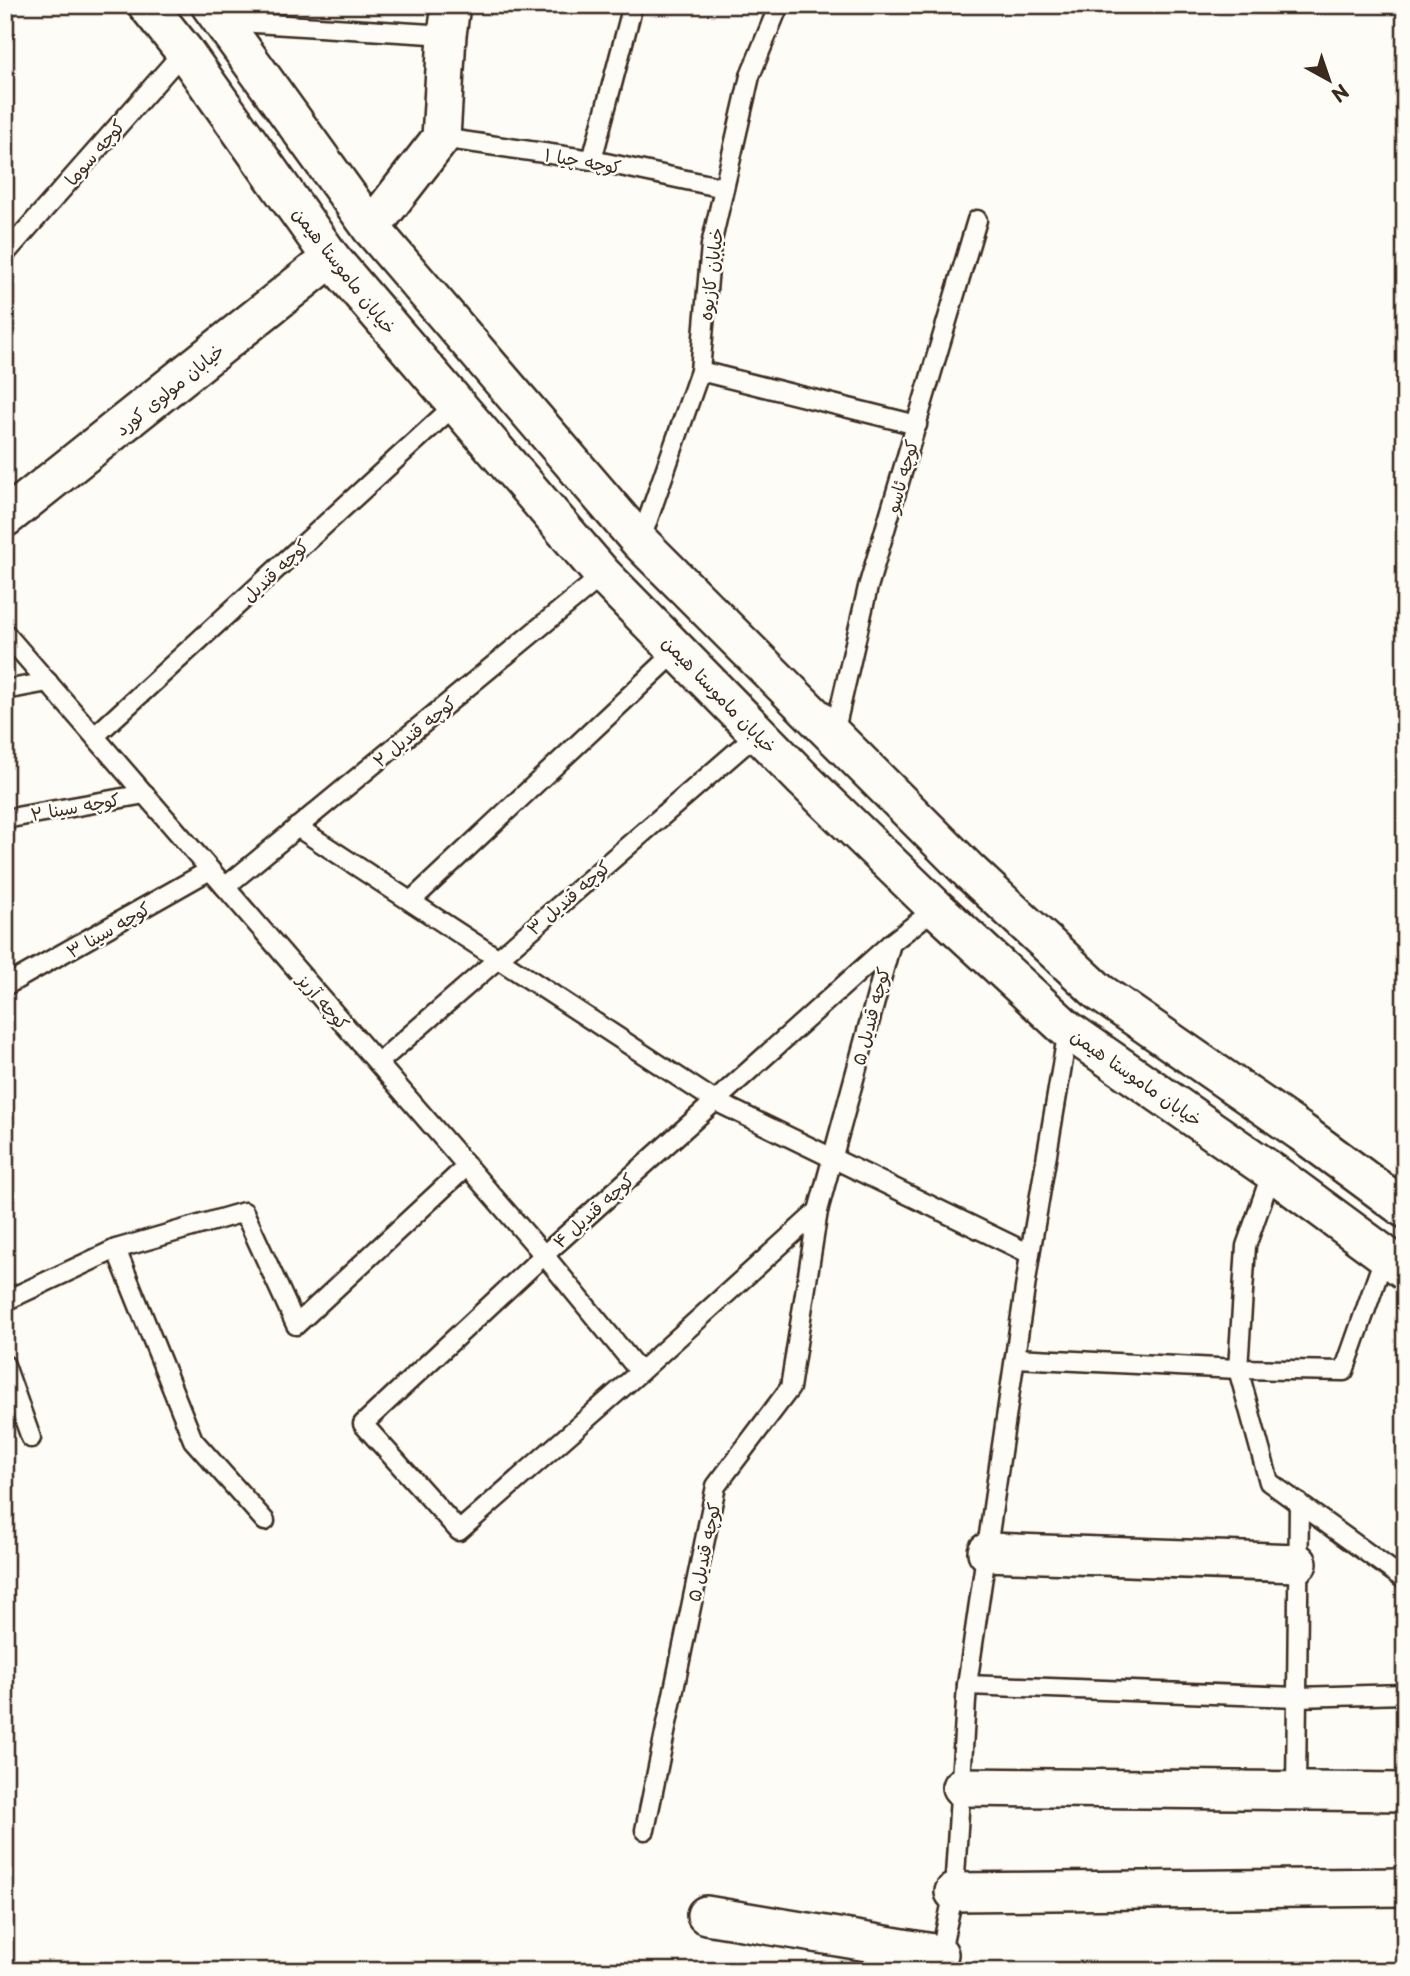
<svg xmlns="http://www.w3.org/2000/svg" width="1410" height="1976" viewBox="0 0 1410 1976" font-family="'Playpen Sans','Playpen Sans Arabic',sans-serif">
  <rect width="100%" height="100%" fill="#fdfcf7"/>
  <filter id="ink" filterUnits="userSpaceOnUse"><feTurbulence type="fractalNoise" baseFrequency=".0143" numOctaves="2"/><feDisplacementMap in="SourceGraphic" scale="14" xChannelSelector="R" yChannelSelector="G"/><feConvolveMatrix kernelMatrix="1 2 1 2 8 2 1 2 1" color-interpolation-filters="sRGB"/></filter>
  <g filter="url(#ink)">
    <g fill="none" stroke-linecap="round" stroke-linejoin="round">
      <g stroke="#3b2a1e" stroke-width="23">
        <g id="lane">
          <path d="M 223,21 L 447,35"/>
          <path d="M 441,138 L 592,160 L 724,188"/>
          <path d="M 592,160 L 633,5"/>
          <path d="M 5,254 L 184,51"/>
          <path d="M 700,371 L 917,425"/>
          <path d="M 640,542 L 700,371 L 711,245 L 750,76 L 779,5"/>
          <path d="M 5,633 L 544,1255 L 640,1372"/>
          <path d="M 5,690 L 48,682"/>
          <path d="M 834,734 L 868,587 L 977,220"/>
          <path d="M 95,736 L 456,404"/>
          <path d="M 5,819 L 145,794"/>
          <path d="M 297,827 L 715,1101 L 1030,1254"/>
          <path d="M 225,887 L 603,575"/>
          <path d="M 411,901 L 678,650"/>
          <path d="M 5,986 L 210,870"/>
          <path d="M 378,1063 L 759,732"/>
          <path d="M 1272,1172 L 1246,1246 L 1238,1369 L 1269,1482 L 1405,1580"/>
          <path d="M 818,1211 L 640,1372 L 459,1531 L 363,1424 L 544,1255 L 891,943 L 936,908"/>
          <path d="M 116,1249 L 193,1440 L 265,1521"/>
          <path d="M 5,1301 L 116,1249 L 244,1212 L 296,1325 L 467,1166"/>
          <path d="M 1015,1358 L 1238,1369 L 1344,1371 L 1385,1255"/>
          <path d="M 5,1365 L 31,1438"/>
          <path d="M 967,1685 L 1297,1697 L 1405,1694"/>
          <path d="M 1296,1791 L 1299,1503"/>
          <path d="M 645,1830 L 716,1486 L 790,1388 L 818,1211 L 891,943"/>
          <path d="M 939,1960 L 954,1892 L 967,1685 L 1030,1254 L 1068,1030"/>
        </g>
      </g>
      <g stroke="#3b2a1e" stroke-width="42">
        <g id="street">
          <path d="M 147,5 L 184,51 L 331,258 L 372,306 L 603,575 L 804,780 L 936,908 L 1068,1030 L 1272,1172 L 1405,1270"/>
          <path d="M 210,5 L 371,228 L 640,542 L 970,872 L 1099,992 L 1301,1132 L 1405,1209"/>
          <path d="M 371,228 L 441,138 L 447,35 L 451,5"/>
          <path d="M 5,518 L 331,258"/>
          <path d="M 987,1552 L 1298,1563"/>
          <path d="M 961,1787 L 1405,1792"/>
          <path d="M 954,1892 L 1405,1887"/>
          <path d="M 706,1915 L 939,1954"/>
        </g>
      </g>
      <use href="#lane" stroke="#fdfcf7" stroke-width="18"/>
      <use href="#street" stroke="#fdfcf7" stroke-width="37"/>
    </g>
  </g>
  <g text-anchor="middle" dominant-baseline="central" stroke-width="5" stroke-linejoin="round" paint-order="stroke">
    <g font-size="18" fill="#3b2a1e" stroke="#fdfcf7">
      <text transform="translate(94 152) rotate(-49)">کوچه سوما</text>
      <text transform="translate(583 160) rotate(10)">کوچه چیا ۱</text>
      <text transform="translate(345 270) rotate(52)">خیابان ماموستا هیمن</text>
      <text transform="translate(710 274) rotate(-83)">خیابان کازیوه</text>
      <text transform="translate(169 389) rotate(-39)">خیابان مولوی کورد</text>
      <text transform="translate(901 476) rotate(-74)">کوچه ئاسو</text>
      <text transform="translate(275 570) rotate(-43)">کوچه قندیل</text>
      <text transform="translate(720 694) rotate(46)">خیابان ماموستا هیمن</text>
      <text transform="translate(414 731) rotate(-39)">کوچه قندیل ۲</text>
      <text transform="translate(75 806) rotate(-10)">کوچه سینا ۲</text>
      <text transform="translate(568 897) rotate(-41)">کوچه قندیل ۳</text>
      <text transform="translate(108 929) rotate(-30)">کوچه سینا ۳</text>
      <text transform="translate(324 1001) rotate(49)">کوچه آریز</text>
      <text transform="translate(870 1016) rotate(-75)">کوچه قندیل ۵</text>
      <text transform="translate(1137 1077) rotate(35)">خیابان ماموستا هیمن</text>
      <text transform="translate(593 1210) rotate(-42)">کوچه قندیل ۴</text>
      <text transform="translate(703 1552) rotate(-78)">کوچه قندیل ۵</text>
    </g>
  </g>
  <rect width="1410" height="1976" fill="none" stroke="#fdfcf7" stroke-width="28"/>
  <rect x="14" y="14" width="1382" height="1948" fill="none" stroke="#3b2a1e" stroke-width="2.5" filter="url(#ink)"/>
  <g transform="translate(1329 80) rotate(140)" stroke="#fdfcf7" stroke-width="5" paint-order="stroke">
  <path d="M0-5L12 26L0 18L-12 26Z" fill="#3b2a1e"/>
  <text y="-10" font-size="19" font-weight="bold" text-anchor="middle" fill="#3b2a1e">N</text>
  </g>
</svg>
